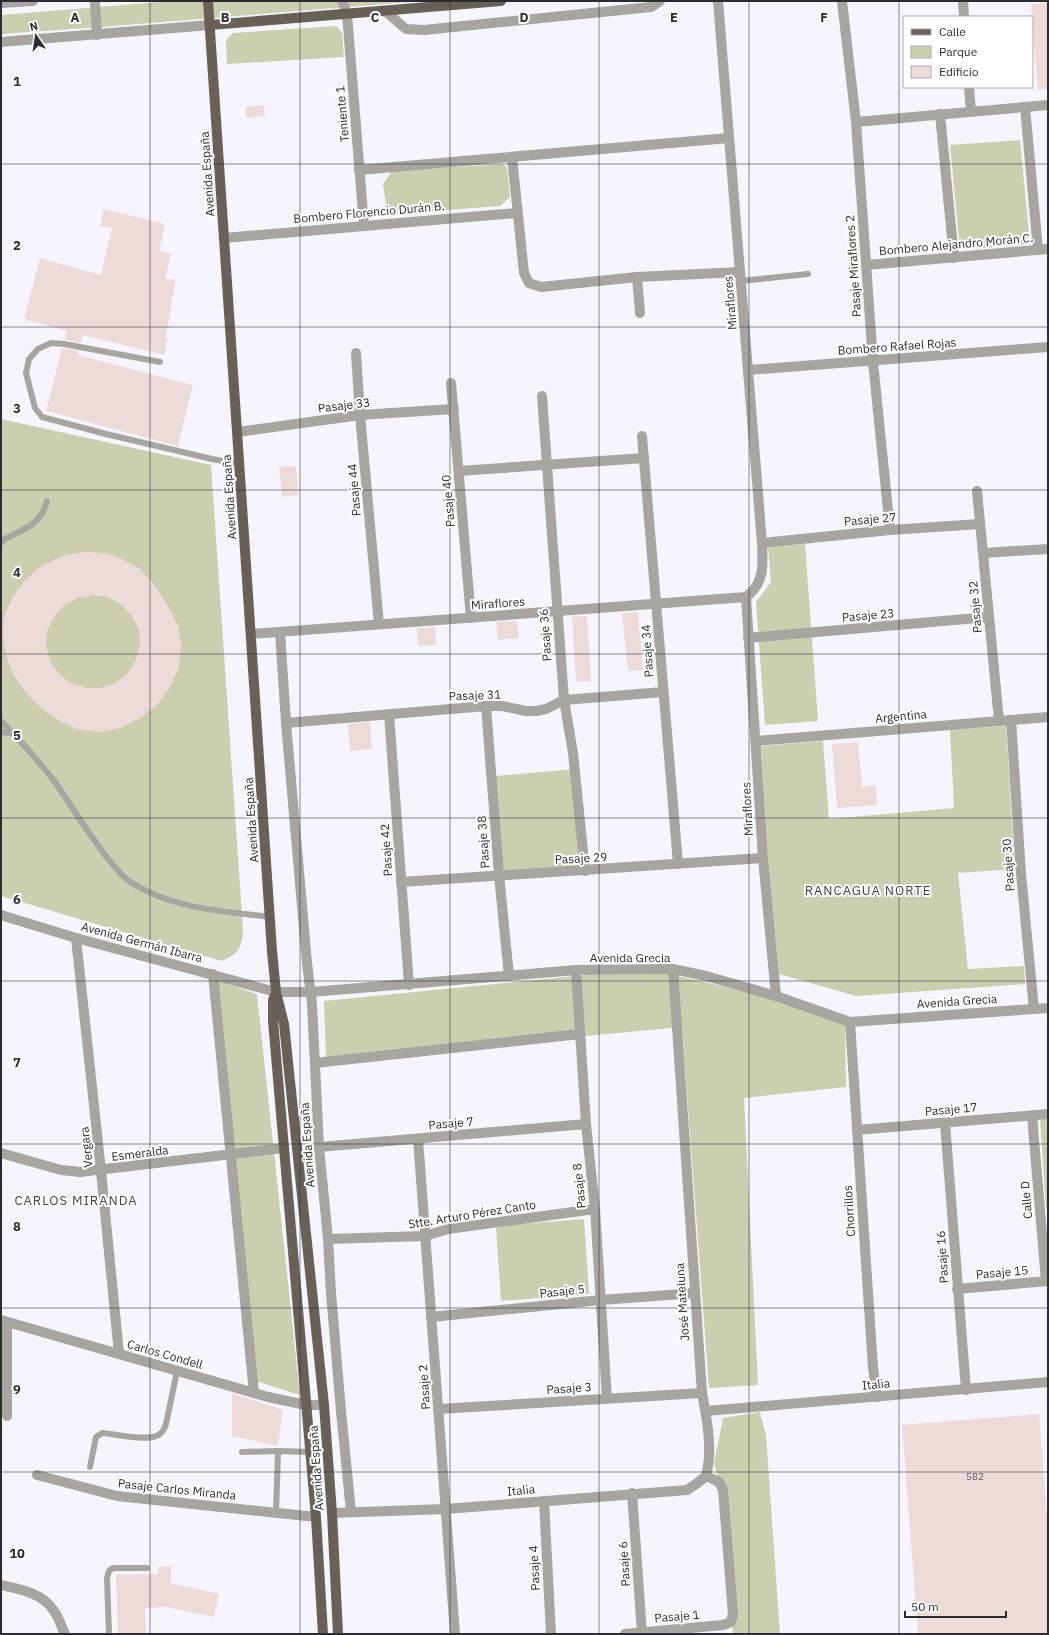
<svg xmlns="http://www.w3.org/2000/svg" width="1049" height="1635" viewBox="0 0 1049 1635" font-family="'IBM Plex Sans',sans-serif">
  <rect width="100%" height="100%" fill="#f6f5fe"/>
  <g fill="#cbcfb0">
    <path d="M 172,1 L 422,1 L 89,28 L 1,34 L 1,15 Z"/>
    <path d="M 336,26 L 342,32 L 344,57 L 227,64 L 226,40 L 233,33 Z"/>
    <path d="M 1020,140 L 1030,244 L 960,250 L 950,145 Z"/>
    <path d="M 503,164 L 507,168 L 510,197 L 500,206 L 394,214 L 387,211 L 383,184 L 392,171 Z"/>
    <path d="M 1,419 L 211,465 L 243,930 C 242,948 239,953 222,961 L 1,896 Z"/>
    <path d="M 805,544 L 818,721 L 765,725 L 756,602 L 771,582 L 768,547 Z"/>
    <path d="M 1006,726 L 1015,869 L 958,873 L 968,969 L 1024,966 L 1025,984 L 856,996 L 779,974 L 768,858 L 761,746 L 823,741 L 829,819 L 954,808 L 950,730 Z"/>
    <path d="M 575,769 L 583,866 L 503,872 L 496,776 Z"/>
    <path d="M 669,974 L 774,998 L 845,1025 L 846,1087 L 744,1098 L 758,1385 L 709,1388 L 682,1027 L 326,1060 L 324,1001 L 585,975 Z"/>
    <path d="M 210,978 L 257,994 L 300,1395 L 249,1379 Z"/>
    <path d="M 1040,1118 L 1048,1118 L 1048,1209 L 1046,1209 Z"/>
    <path d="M 584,1219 L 589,1294 L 501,1301 L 496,1226 Z"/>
    <path d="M 760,1412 L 766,1435 L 780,1634 L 733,1634 L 719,1482 L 714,1463 L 723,1418 Z"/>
  </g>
  <g fill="#eddbd9" fill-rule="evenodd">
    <path d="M 1048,3 L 1048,89 L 1038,90 L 1031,4 Z"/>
    <path d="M 264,105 L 265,116 L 247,118 L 245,107 Z"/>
    <path d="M 104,209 L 165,224 L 159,251 L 171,254 L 165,278 L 176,280 L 170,307 L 172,307 L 165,338 L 168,338 L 164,355 L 83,335 L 81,343 L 65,340 L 67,331 L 24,319 L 40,258 L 101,275 L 112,228 L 100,226 Z"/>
    <path d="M 62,348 L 79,351 L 78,355 L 193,385 L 178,446 L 46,411 Z"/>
    <path d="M 296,466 L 298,495 L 282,497 L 279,467 Z"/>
    <path d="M 84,552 L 106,553 L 122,559 L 140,569 L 155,586 L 168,606 L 178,626 L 181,646 L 179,667 L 170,687 L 157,705 L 140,718 L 120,728 L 99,732 L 77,729 L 60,721 L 42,709 L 27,694 L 14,676 L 6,655 L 3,636 L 4,617 L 13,596 L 26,579 L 43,565 L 63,556 ZM 93,595 L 108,597 L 122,605 L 132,616 L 139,630 L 140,645 L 136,660 L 128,673 L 116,683 L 101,688 L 86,688 L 71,683 L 59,674 L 50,661 L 46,646 L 47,631 L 54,617 L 64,605 L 78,598 Z"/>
    <path d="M 638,612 L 643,670 L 628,671 L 622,613 Z"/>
    <path d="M 587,616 L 591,681 L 576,682 L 572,617 Z"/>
    <path d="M 517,621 L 519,638 L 498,640 L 496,622 Z"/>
    <path d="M 435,627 L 436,645 L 418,646 L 417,628 Z"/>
    <path d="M 370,722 L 372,749 L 350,751 L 348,724 Z"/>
    <path d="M 858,742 L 862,787 L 876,785 L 877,805 L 837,808 L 832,744 Z"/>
    <path d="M 232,1393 L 283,1410 L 278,1446 L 232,1436 Z"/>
    <path d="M 1039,1414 L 1048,1528 L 1048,1634 L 918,1634 L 902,1425 Z"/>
    <path d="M 171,1566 L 171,1583 L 219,1594 L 214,1617 L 166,1607 L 145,1608 L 146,1634 L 118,1634 L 116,1575 L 158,1574 L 158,1567 Z"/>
  </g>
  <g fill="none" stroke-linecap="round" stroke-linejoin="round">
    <g stroke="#a8a49f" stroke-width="6">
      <path d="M 741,281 L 808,274"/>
      <path d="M 160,362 L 64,344 L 51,343 L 38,349 L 29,359 L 26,373 L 35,408 L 42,417 L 106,434 L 212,459 L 240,464"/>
      <path d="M 1,543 L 5,539 C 25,529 41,524 47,501"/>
      <path d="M 1,721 C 20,741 41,762 57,785 C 74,810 90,836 109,860 C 116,868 123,878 132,883 C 173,909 223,911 270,917"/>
      <path d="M 1,732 L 12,733"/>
      <path d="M 242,1452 L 278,1451"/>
      <path d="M 90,1467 L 96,1437 L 102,1433 C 116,1434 144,1441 156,1436 C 162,1434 164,1430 166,1424 L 177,1371"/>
      <path d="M 276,1513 L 278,1451 L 310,1452"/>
      <path d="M 109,1634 L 107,1578 L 109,1571 L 113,1568 L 147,1568"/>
    </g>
    <g stroke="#a8a49f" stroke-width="10">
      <path d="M 342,1 L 347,14 L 364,226"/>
      <path d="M 842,1 L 856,122 L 873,362 L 890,530"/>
      <path d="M 963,1 L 964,17"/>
      <path d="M 385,11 L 406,29 L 424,30 L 651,7 L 660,1"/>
      <path d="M 969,87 L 971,112"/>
      <path d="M 1025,107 L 1038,250"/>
      <path d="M 940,114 L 954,258"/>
      <path d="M 856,122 L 1048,105"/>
      <path d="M 512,157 L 524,273 L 529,283 L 541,287 L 637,277 L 740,272"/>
      <path d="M 359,170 L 729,138"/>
      <path d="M 224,238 L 516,213"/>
      <path d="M 866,265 L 1048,249"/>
      <path d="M 637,277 L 640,313"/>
      <path d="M 356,353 L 360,415 L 379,624"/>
      <path d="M 749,370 L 1048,347"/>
      <path d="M 451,383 L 471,618"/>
      <path d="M 542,396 L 564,700 L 573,753 L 585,871"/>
      <path d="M 238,432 L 360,415 L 454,409"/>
      <path d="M 642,436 L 678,864"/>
      <path d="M 459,471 L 644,458"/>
      <path d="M 977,491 L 999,721"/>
      <path d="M 762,543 L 890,530 L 980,524"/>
      <path d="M 983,553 L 1048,549"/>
      <path d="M 280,632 L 286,723 L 307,963 L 312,1004 L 319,1147 L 328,1239 L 331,1293 L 341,1411 L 351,1512"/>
      <path d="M 252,634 L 746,597"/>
      <path d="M 748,638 L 989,617"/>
      <path d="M 486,706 L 499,875 L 509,976"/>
      <path d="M 389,714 L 409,985"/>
      <path d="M 1011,720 L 1021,874 L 1034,1009"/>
      <path d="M 286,723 L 486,706 L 502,706 L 526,711 L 536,711 L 546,709 L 564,700 L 663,692"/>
      <path d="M 756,741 L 1048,717"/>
      <path d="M 401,882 L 763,858"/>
      <path d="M 1,915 L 76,938 L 276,992"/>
      <path d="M 76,938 L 101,1171 L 119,1354"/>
      <path d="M 673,969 L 702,1393 C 707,1419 713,1450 706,1476"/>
      <path d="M 576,970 L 586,1124 L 595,1209 L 607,1399"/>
      <path d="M 213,974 L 254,1393"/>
      <path d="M 850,1022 L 873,1368 L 877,1397"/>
      <path d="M 315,1063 L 580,1034"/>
      <path d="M 1032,1116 L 1046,1281"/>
      <path d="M 945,1123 L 966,1390"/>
      <path d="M 857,1130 L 1048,1114"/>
      <path d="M 418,1139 L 455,1634"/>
      <path d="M 319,1147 L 586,1124"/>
      <path d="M 1,1153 L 61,1170 L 80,1172 L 284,1148"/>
      <path d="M 328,1239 L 425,1236 L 448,1229 L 595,1209"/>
      <path d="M 957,1289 L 1048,1281"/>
      <path d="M 431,1317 L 601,1300 L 695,1293"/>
      <path d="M 1,1320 L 268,1397 L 306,1405 L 324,1405"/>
      <path d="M 438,1409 L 702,1393"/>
      <path d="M 706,1411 L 1048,1382"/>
      <path d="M 7,1416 L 7,1322"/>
      <path d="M 37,1475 L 117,1496 L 316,1517"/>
      <path d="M 632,1493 L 642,1633"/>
      <path d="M 544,1501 L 551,1634"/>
      <path d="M 332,1513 L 446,1509 L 687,1490 L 696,1484 L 706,1476"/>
      <path d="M 1,1585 C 20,1589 43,1593 54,1611 C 59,1617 61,1627 65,1634"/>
      <path d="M 625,1634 L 723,1625 L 731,1622 L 733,1614 L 723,1490 L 719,1482 L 706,1476"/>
    </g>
    <g stroke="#a8a49f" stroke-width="10">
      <path d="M 95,1 L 97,35"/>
      <path d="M 718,1 L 762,543 C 763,564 765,583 746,597 L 763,858 L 776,996"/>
      <path d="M 1,3 L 33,1"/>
      <path d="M 1,42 L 210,25"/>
      <path d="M 276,992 L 311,992 L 576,970 L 673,969 L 706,976 L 776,996 L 850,1022 L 1048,1008"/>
    </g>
    <g stroke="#676157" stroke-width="10">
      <path d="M 208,1 L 272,951 L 276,992 L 284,1024 L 324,1405 L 332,1513 L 338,1634"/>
      <path d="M 210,25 L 501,1"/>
      <path d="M 275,995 L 273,1000 L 273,1021 L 316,1517 L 323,1634"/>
    </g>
  </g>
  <path fill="none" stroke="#2c2b31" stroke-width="1" stroke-opacity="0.55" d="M 150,1 L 150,1634M 300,1 L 300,1634M 450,1 L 450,1634M 599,1 L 599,1634M 749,1 L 749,1634M 899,1 L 899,1634M 1,164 L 1048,164M 1,327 L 1048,327M 1,490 L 1048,490M 1,654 L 1048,654M 1,818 L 1048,818M 1,981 L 1048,981M 1,1144 L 1048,1144M 1,1308 L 1048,1308M 1,1472 L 1048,1472"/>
  <g text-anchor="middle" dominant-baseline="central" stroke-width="4" stroke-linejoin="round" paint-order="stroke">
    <g font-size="10" fill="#5c575b">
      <text x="975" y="1476">582</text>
    </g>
    <g font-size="12" fill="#2c2b31" stroke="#fff">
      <text transform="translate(342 114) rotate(-95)">Teniente 1</text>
      <text transform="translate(207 174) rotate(-94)">Avenida España</text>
      <text transform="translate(369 212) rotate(-5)">Bombero Florencio Durán B.</text>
      <text transform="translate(956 244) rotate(-5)">Bombero Alejandro Morán C.</text>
      <text transform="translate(853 266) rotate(-94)">Pasaje Miraflores 2</text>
      <text transform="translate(730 303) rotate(-95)">Miraflores</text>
      <text transform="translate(897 346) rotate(-4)">Bombero Rafael Rojas</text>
      <text transform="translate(344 405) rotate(-7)">Pasaje 33</text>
      <text transform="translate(354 490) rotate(-95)">Pasaje 44</text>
      <text transform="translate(229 497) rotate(-94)">Avenida España</text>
      <text transform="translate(448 501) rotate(-95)">Pasaje 40</text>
      <text transform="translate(870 519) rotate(-5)">Pasaje 27</text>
      <text transform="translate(498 603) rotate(-4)">Miraflores</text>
      <text transform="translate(975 607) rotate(-95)">Pasaje 32</text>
      <text transform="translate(868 615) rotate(-5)">Pasaje 23</text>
      <text transform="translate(545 635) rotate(-94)">Pasaje 36</text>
      <text transform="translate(647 651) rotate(-94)">Pasaje 34</text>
      <text transform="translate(475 695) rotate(-2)">Pasaje 31</text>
      <text transform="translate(901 716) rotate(-5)">Argentina</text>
      <text transform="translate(747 809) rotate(-93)">Miraflores</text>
      <text transform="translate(251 820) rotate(-94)">Avenida España</text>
      <text transform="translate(483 842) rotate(-94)">Pasaje 38</text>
      <text transform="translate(386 850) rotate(-94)">Pasaje 42</text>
      <text transform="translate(581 858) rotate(-3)">Pasaje 29</text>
      <text transform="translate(1008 865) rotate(-94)">Pasaje 30</text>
      <text transform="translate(142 942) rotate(15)">Avenida Germán Ibarra</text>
      <text x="630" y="957">Avenida Grecia</text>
      <text transform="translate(957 1001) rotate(-4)">Avenida Grecia</text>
      <text transform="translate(951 1109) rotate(-5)">Pasaje 17</text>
      <text transform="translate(451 1123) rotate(-5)">Pasaje 7</text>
      <text transform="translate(307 1145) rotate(-94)">Avenida España</text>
      <text transform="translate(86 1147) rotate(-96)">Vergara</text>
      <text transform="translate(140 1153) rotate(-7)">Esmeralda</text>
      <text transform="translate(579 1186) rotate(-96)">Pasaje 8</text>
      <text transform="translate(1026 1200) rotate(-95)">Calle D</text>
      <text transform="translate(849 1211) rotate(-94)">Chorrillos</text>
      <text transform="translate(472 1214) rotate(-9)">Stte. Arturo Pérez Canto</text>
      <text transform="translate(942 1257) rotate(-94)">Pasaje 16</text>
      <text transform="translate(1002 1272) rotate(-5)">Pasaje 15</text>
      <text transform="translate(562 1291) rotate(-6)">Pasaje 5</text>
      <text transform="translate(682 1302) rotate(-94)">José Mateluna</text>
      <text transform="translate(165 1354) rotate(16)">Carlos Condell</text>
      <text transform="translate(876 1384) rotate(-5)">Italia</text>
      <text transform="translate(424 1387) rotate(-94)">Pasaje 2</text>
      <text transform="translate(569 1388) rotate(-4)">Pasaje 3</text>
      <text transform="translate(316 1468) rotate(-94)">Avenida España</text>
      <text transform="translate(177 1489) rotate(6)">Pasaje Carlos Miranda</text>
      <text transform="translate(521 1490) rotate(-5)">Italia</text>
      <text transform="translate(624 1564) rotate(-94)">Pasaje 6</text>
      <text transform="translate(534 1568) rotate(-93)">Pasaje 4</text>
      <text transform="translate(677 1616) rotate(-5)">Pasaje 1</text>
    </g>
    <g font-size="13" letter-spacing="1" fill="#43414d" stroke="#fff">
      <text x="868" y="890">RANCAGUA NORTE</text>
      <text x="76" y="1200">CARLOS MIRANDA</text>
    </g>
  </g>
  <g font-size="13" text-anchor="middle" font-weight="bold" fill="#2c2b31" stroke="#fff" stroke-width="4" stroke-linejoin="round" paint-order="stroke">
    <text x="75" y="22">A</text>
    <text x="225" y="22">B</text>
    <text x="375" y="22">C</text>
    <text x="524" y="22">D</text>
    <text x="674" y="22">E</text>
    <text x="824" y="22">F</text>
    <text x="17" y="86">1</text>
    <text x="17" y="250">2</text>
    <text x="17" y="413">3</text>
    <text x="17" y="577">4</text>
    <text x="17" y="740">5</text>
    <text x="17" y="904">6</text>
    <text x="17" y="1067">7</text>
    <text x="17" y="1231">8</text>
    <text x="17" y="1394">9</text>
    <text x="17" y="1558">10</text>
  </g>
  <rect width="1049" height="1635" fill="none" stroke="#2c2b31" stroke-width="4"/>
  <rect x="903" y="16" width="130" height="72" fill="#ffffff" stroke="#abaaad"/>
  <rect x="911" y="29" width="20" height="6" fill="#676157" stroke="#abaaad"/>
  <text x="939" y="36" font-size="12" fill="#2c2b31">Calle</text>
  <rect x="911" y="46" width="20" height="12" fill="#cbcfb0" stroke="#abaaad"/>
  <text x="939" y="56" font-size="12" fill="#2c2b31">Parque</text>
  <rect x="911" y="66" width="20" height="12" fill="#eddbd9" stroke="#abaaad"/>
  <text x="939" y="76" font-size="12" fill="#2c2b31">Edificio</text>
  <g transform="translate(36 36) rotate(347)" stroke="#ffffff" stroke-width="3" paint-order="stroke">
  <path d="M0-3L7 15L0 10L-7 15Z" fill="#2c2b31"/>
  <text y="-6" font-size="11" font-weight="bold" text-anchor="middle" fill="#2c2b31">N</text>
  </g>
  <path d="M905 1611v6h101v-6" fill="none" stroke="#2c2b31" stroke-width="2"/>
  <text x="911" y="1611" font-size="12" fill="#2c2b31" stroke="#ffffff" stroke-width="3" paint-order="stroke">50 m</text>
</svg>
